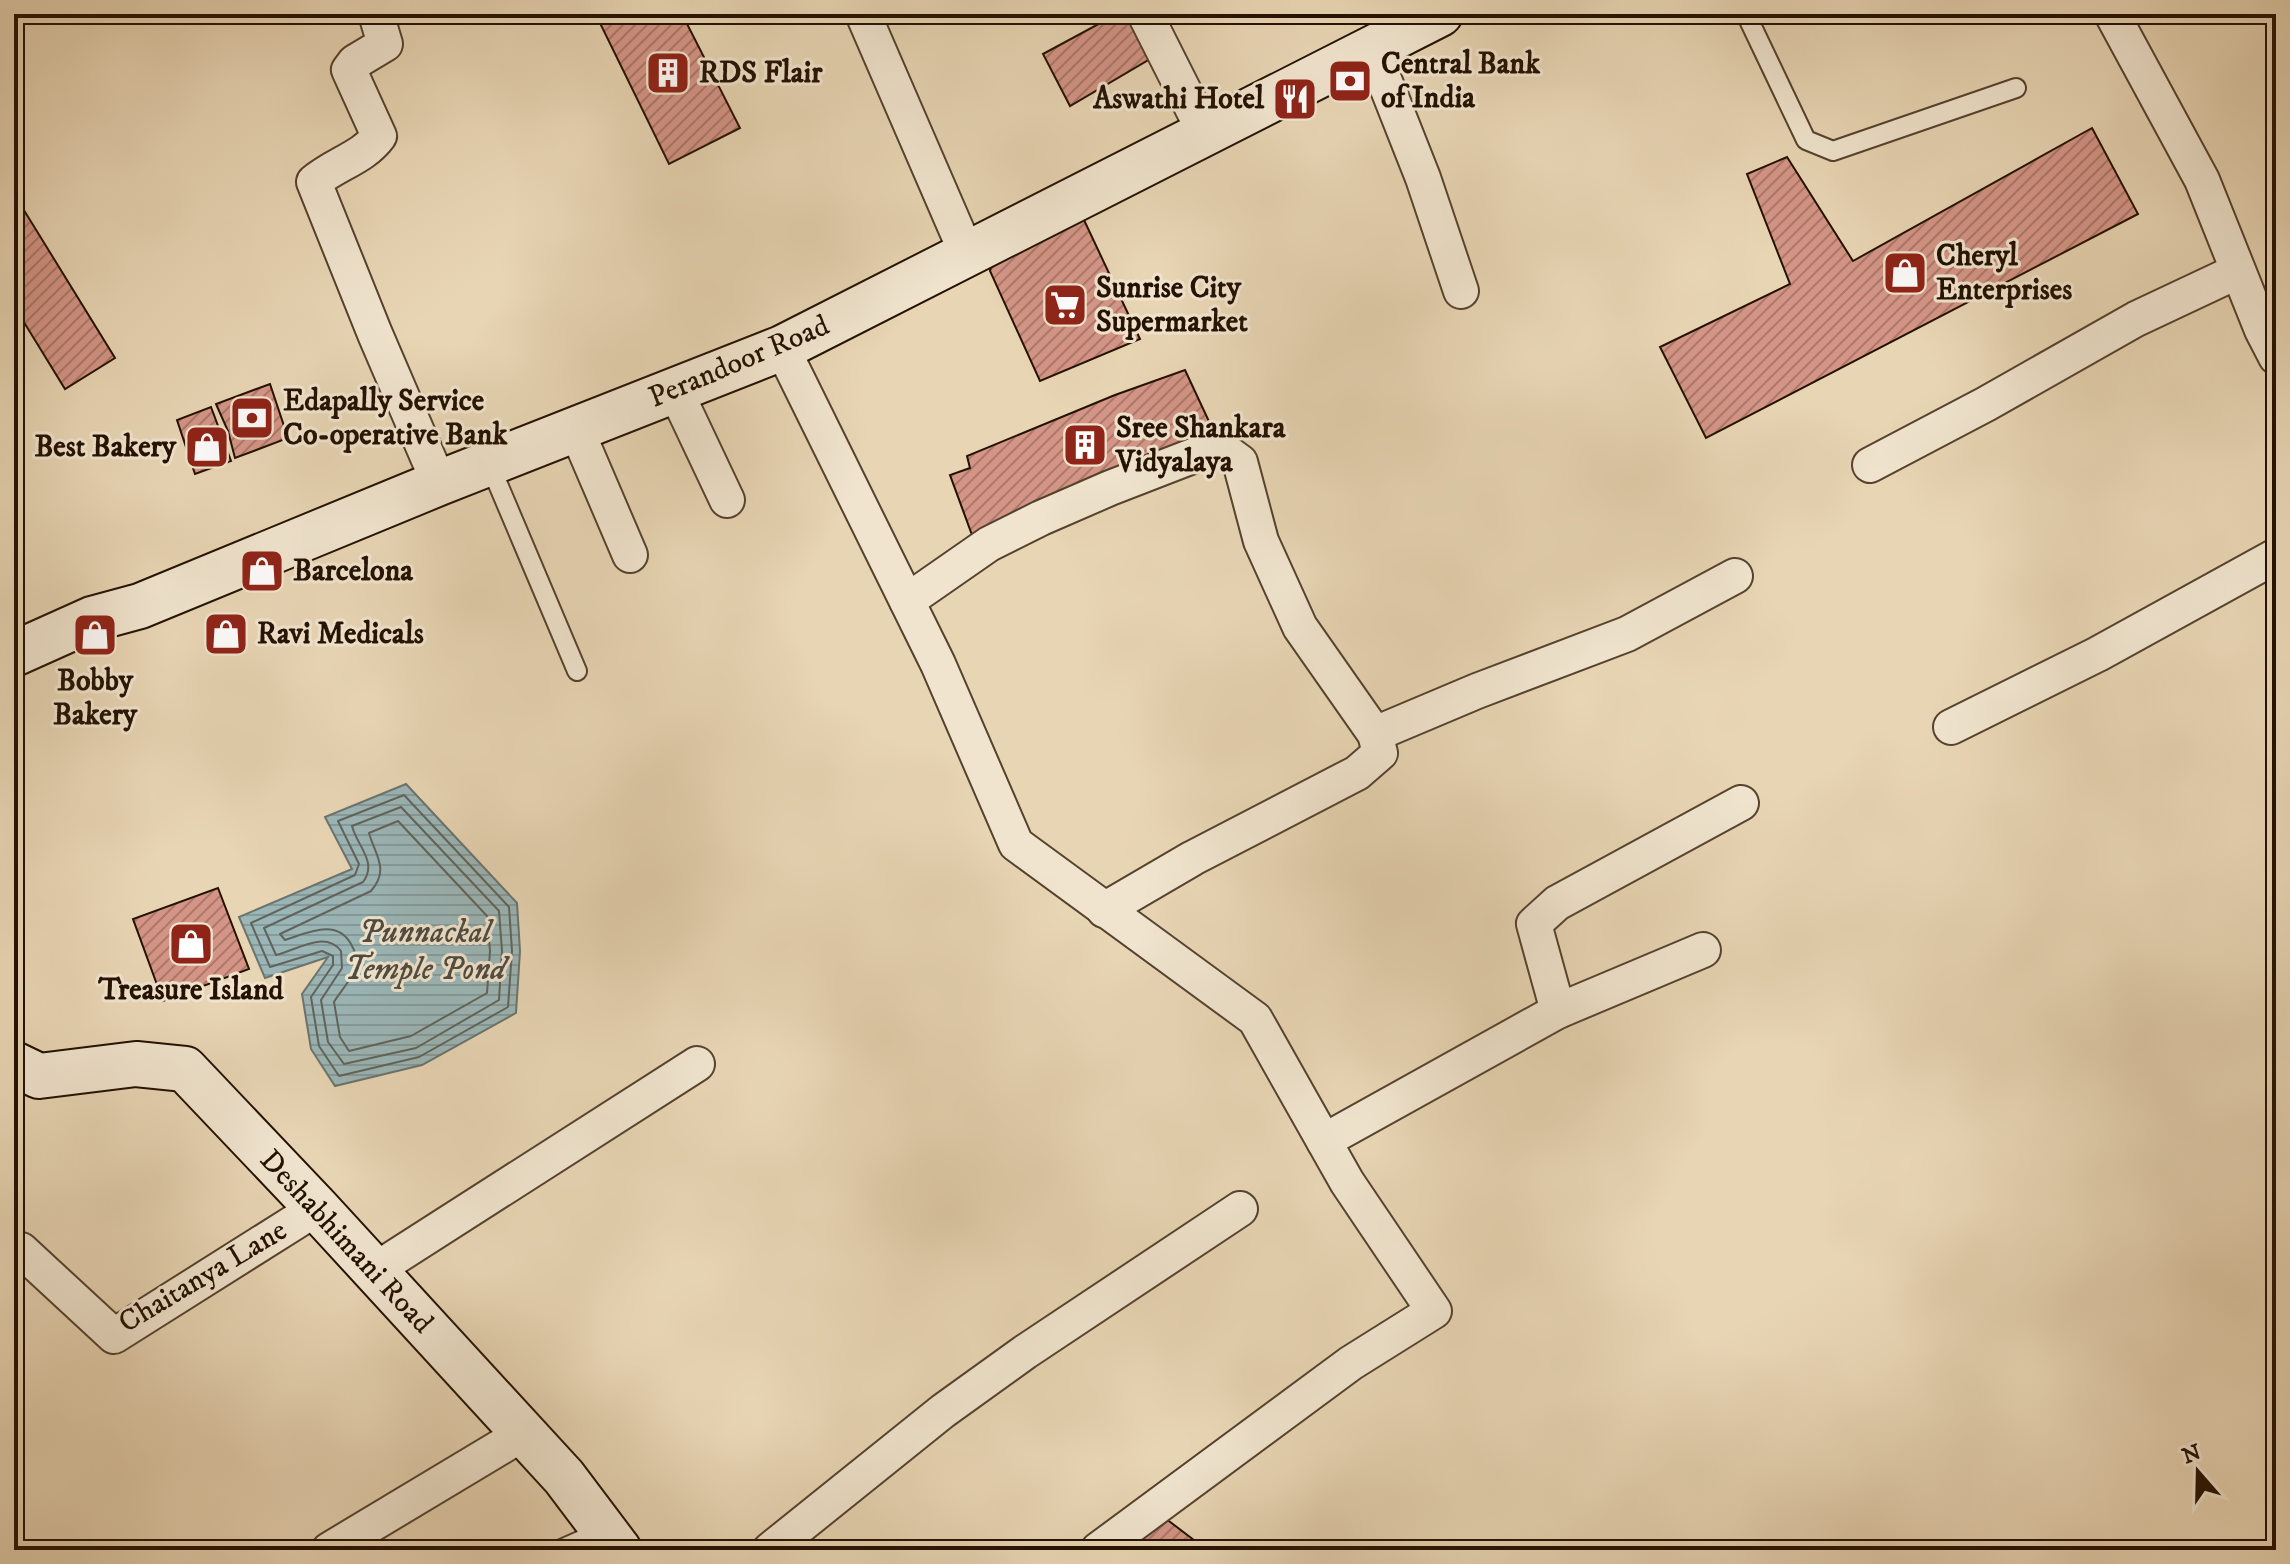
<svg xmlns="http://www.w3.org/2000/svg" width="2290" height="1564" viewBox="0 0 2290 1564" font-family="'IM FELL DW Pica',serif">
  <defs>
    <pattern id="water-rules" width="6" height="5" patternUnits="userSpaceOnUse" patternTransform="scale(2)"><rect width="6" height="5" fill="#9bb6b7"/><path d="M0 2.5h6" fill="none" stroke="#859b9c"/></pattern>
    <pattern id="building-hatch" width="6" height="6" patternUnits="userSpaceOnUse" patternTransform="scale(2)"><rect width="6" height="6" fill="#d49586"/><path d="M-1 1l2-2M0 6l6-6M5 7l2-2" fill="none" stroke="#ac786b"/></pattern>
  </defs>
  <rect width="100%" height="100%" fill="#e8d5b4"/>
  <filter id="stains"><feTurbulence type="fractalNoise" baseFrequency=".0025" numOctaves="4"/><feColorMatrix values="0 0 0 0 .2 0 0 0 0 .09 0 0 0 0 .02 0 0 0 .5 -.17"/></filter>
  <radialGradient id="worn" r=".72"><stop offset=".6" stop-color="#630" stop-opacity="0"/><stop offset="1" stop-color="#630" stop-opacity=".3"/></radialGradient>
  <path fill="url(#water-rules)" stroke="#6b746f" stroke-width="2" d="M 406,784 L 517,903 L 520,951 L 516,1013 L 422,1065 L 335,1086 L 311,1049 L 302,994 L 328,957 L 265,978 L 239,917 L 352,869 L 325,817 Z"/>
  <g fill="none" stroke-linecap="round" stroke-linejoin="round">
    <g stroke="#60645c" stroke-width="2">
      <path d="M 404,795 L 509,907 L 512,951 L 508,1007 L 419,1057 L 339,1076 L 319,1046 L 311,997 L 333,965 L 333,956 L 322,951 L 270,967 L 251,923 L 355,875 L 359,864 L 338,821 Z"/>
      <path d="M 401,807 L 499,911 L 502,951 L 499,1000 L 416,1048 L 344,1064 L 328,1042 L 321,1000 L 342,968 L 341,951 C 325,930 297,950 276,955 L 264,928 L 363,882 C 378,862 357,846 352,826 Z"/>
      <path d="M 398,821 L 487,916 L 490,951 L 487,993 L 411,1036 L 349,1051 L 340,1037 L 334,1002 C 340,992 350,982 354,970 C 357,962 356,953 352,946 C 338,917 307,933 285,940 L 280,934 L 371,891 C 390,869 375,855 369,833 Z"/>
    </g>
  </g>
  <g fill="url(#building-hatch)" stroke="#241102" stroke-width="2">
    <path d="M 603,14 L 682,14 L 740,128 L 669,164 L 597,17 Z"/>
    <path d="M 1117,14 L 1134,14 L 1155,56 L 1070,106 L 1043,54 Z"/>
    <path d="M 2092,128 L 2138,214 L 1706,438 L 1660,347 L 1790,284 L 1747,174 L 1787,157 L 1853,261 Z"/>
    <path d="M 14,194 L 115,358 L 65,389 L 14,306 Z"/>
    <path d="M 1074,213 L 1084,220 L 1140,339 L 1040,381 L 990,271 L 994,253 Z"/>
    <path d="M 1185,370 L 1213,430 L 1024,510 L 1013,521 L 972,535 L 950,475 L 970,468 L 967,456 L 1115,395 Z"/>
    <path d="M 270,384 L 288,438 L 235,458 L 228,431 L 216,404 Z"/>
    <path d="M 211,407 L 231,461 L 195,474 L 177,420 Z"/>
    <path d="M 218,888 L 249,969 L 163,1001 L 133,919 Z"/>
    <path d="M 1161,1515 L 1207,1550 L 1115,1550 Z"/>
  </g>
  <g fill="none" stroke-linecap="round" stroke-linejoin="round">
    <g stroke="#55422e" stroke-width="22">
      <g id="lane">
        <path d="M 1746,14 L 1806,140 L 1833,151 L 2016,88"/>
        <path d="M 489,463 L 577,671"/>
        <path d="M 559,1550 L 604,1530"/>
      </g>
    </g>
    <g stroke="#55422e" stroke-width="38">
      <g id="street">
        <path d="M 376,14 L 385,44 L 355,62 L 349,70 L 379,136 C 363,158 335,164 314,182 L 375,334 L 439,483"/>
        <path d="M 863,14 L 967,254"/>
        <path d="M 1145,14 L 1205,133"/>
        <path d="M 2112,14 L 2202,180 L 2262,330 L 2276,357"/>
        <path d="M 1372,49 L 1423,178 L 1461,291"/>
        <path d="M 782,348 L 938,664 L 1016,844 L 1255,1019 L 1347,1182 L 1434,1311 L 1351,1363 L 1098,1550"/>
        <path d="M 675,390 L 727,500"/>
        <path d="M 576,429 L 630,555"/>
        <path d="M 1870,465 L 1986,404 L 2136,319 L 2238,271"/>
        <path d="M 907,601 L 989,544 L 1041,518 L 1110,488 L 1203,452 L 1225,451 L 1240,462 L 1261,541 L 1300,627 L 1375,734 L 1380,753 L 1357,773 L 1193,858 L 1104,910"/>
        <path d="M 1951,727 L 2098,654 L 2276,556"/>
        <path d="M 1375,734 L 1477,691 L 1627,634 L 1735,576"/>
        <path d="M 1558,1011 L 1534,924 L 1557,903 L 1741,803"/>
        <path d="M 1324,1141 L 1558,1011 L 1703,950"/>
        <path d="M 21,1250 L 114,1336 L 317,1208"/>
        <path d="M 372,1272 L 697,1064"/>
        <path d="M 329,1550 L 524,1433"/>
        <path d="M 770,1550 L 943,1411 L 1025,1352 L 1240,1209"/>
      </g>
    </g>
    <g stroke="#241102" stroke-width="48">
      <g id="secondary">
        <path d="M 14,654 L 92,619 L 140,606 L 439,483 L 782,348 L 1440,14"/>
        <path d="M 14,1064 L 39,1076 L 136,1064 L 185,1069 L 317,1208 L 564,1477 L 619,1550"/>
      </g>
    </g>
    <use href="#lane" stroke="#f0e4ce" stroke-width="18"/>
    <use href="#street" stroke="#f0e4ce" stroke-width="34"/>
    <use href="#secondary" stroke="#f0e4ce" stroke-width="44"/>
  </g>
  <defs>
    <g id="building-square" transform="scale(2.3)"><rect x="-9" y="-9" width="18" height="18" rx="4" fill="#8f2418" stroke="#f0e4ce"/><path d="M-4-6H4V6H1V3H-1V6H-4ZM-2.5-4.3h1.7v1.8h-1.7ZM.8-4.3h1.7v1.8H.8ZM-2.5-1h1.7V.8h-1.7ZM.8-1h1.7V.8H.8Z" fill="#fff"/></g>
    <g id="bank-square" transform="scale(2.3)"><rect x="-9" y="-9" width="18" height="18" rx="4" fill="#8f2418" stroke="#f0e4ce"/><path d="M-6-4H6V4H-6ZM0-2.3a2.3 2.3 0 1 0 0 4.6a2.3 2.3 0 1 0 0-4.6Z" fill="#fff"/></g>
    <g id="restaurant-square" transform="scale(2.3)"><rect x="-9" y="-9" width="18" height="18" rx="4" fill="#8f2418" stroke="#f0e4ce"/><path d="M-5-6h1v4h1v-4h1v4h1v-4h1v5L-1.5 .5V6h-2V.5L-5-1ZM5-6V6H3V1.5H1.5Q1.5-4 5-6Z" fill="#fff"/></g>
    <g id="shop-square" transform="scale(2.3)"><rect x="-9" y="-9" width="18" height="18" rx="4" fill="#8f2418" stroke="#f0e4ce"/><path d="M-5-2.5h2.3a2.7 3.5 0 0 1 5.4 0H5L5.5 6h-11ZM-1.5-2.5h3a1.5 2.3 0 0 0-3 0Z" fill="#fff"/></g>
    <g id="supermarket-square" transform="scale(2.3)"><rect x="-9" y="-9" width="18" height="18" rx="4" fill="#8f2418" stroke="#f0e4ce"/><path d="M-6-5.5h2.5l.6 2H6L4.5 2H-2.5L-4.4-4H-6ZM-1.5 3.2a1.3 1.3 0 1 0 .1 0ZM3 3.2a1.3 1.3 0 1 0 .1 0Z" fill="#fff"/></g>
  </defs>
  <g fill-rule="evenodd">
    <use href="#building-square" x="668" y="73"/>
    <use href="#bank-square" x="1350" y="81"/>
    <use href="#restaurant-square" x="1295" y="99"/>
    <use href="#shop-square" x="1905" y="273"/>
    <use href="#supermarket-square" x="1065" y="305"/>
    <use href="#bank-square" x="252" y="418"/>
    <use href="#building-square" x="1085" y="445"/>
    <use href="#shop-square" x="207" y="447"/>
    <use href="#shop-square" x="262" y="571"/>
    <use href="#shop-square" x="226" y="634"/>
    <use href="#shop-square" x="95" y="635"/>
    <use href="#shop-square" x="191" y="944"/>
  </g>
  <g text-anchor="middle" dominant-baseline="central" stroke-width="6" stroke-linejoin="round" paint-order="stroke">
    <g font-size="30" font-weight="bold" fill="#241102" stroke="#f0e4ce" text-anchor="start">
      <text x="1381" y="64">Central Bank<tspan x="1381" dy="34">of India</tspan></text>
      <text x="699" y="73">RDS Flair</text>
      <text x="1264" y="99" text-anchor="end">Aswathi Hotel</text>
      <text x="1936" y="256">Cheryl<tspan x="1936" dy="34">Enterprises</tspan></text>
      <text x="1096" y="288">Sunrise City<tspan x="1096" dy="34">Supermarket</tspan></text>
      <text x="283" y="401">Edapally Service<tspan x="283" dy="34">Co-operative Bank</tspan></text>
      <text x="1116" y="428">Sree Shankara<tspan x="1116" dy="34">Vidyalaya</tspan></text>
      <text x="176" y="447" text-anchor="end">Best Bakery</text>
      <text x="293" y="571">Barcelona</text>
      <text x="257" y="634">Ravi Medicals</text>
      <text x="95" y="681" text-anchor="middle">Bobby<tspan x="95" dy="34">Bakery</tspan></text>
      <text x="191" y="990" text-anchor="middle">Treasure Island</text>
    </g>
    <g font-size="30" fill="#241102" stroke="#f0e4ce">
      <text transform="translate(739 362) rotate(-23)">Perandoor Road</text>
      <text transform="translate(346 1242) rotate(47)">Deshabhimani Road</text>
      <text transform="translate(203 1277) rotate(-31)">Chaitanya Lane</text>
    </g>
    <g font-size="32" font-style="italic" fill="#4e4b41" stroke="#f0e4ce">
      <text x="425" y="933">Punnackal<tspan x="425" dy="37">Temple Pond</tspan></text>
    </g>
  </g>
  <rect width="2290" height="1564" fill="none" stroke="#e8d5b4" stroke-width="48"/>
  <rect x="16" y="16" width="2258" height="1532" fill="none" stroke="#241102" stroke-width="4"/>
  <rect x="24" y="24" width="2242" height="1516" fill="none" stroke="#241102" stroke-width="2"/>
  <g transform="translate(2198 1472) rotate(340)" stroke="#f0e4ce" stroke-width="6" paint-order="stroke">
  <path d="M0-6L14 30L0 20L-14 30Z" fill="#241102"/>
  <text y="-12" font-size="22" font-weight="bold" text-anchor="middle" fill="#241102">N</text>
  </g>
  <rect width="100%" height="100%" filter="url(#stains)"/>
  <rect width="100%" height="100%" fill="url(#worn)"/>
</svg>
